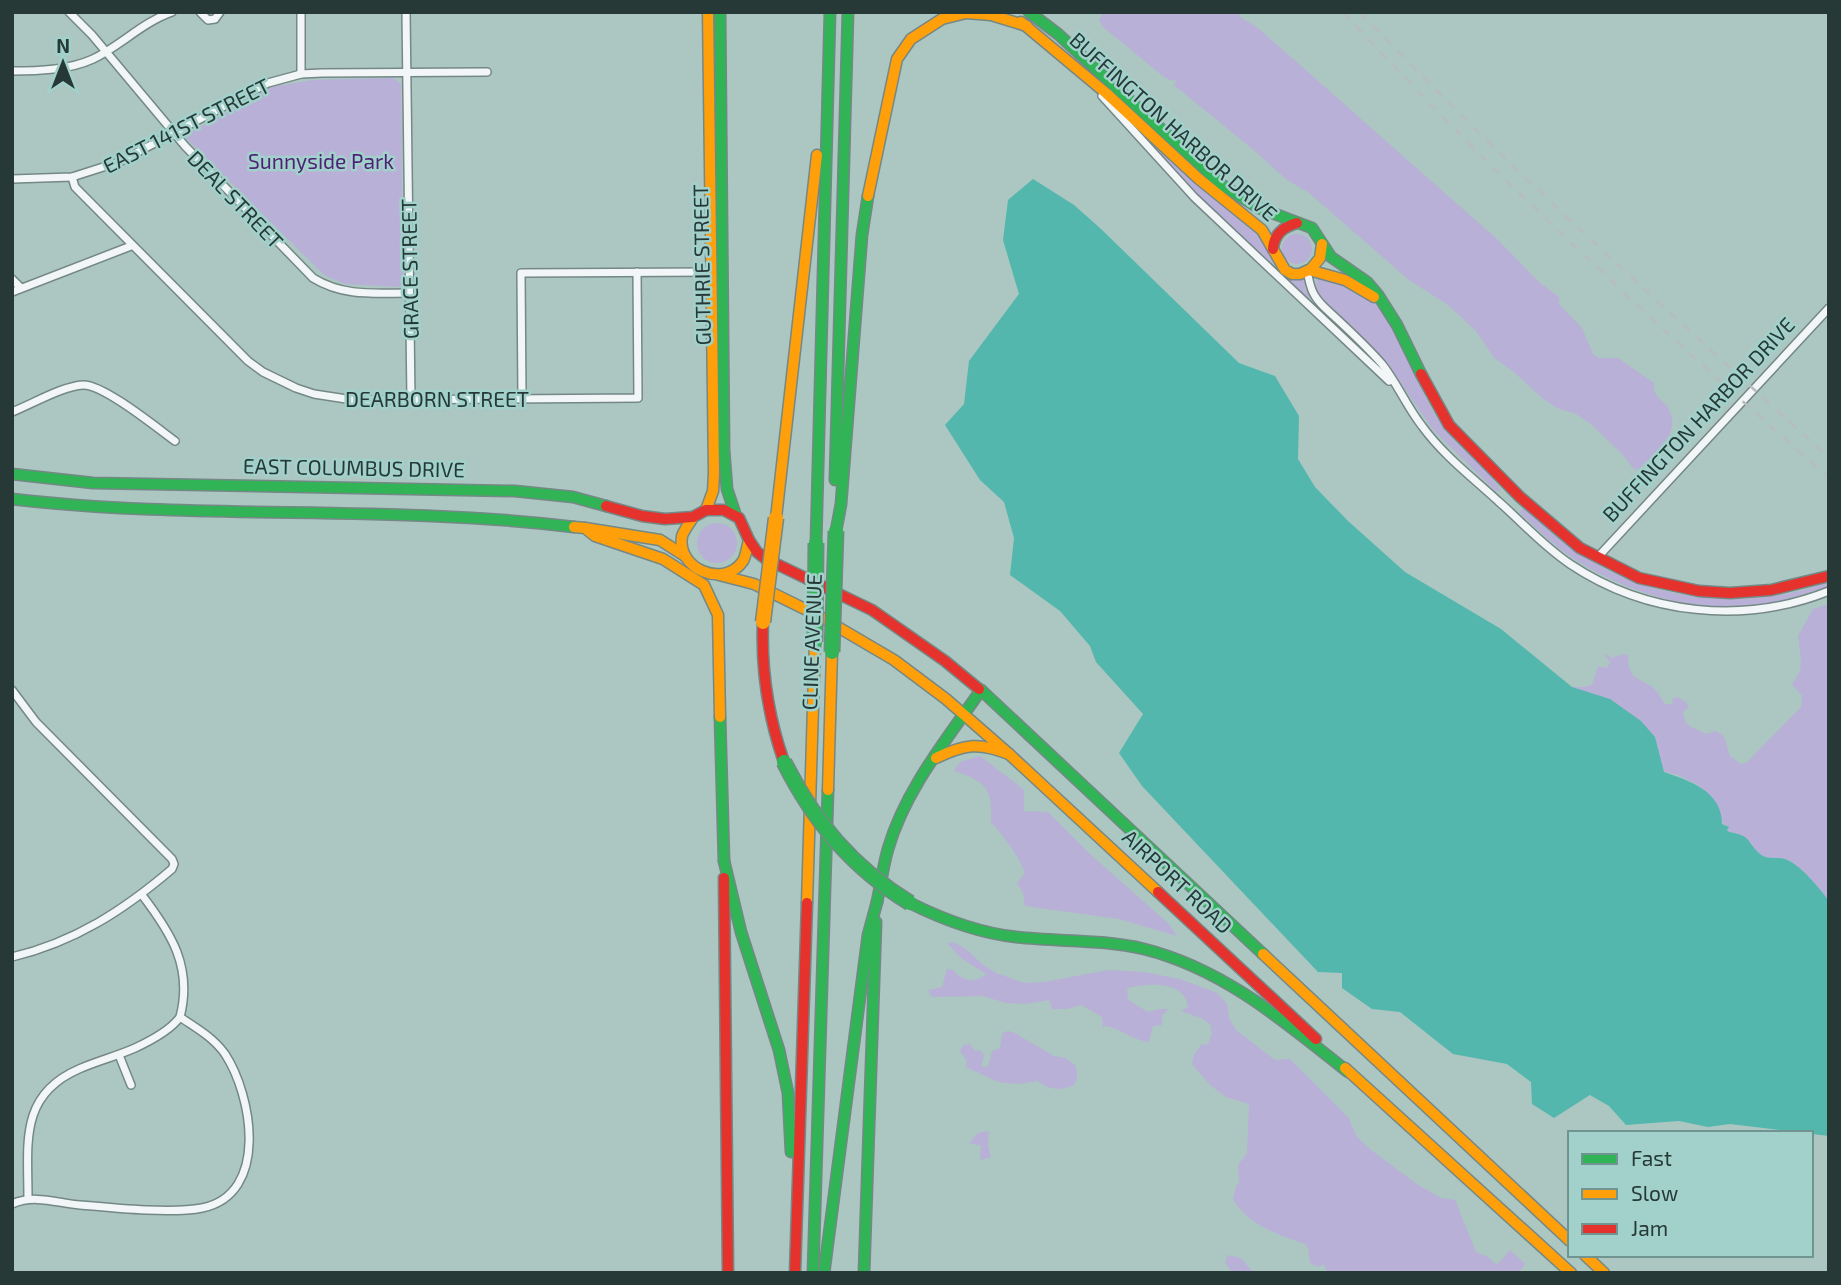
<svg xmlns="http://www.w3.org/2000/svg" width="1841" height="1285" viewBox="0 0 1841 1285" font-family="'Exo 2',sans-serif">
  <rect width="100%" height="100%" fill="#acc6c2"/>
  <g fill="#b8b0d7">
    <path d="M 1104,12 L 1238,12 L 1240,17 L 1258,28 L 1498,240 L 1539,282 L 1560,298 L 1558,303 L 1582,328 L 1593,354 L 1599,358 L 1618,358 L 1654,383 C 1653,396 1659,397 1666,405 C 1686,430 1654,454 1638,470 L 1633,468 L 1622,454 L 1592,425 L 1576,414 L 1557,408 L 1543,399 L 1514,372 L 1494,358 L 1476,331 L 1448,305 L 1409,280 L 1308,192 L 1287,180 L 1256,152 L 1174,85 L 1177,79 L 1173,81 L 1164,77 L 1103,27 L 1099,20 Z"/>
    <path d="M 393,78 L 401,84 L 403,279 L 402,286 L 398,287 L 345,284 L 324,275 L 186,138 L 187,134 L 271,87 L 313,80 Z"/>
    <path d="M 1135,126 L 1256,230 L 1267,247 L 1270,259 L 1276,269 L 1282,273 L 1306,276 L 1305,288 L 1310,298 L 1308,300 L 1200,200 Z"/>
    <circle cx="1297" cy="249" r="15"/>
    <path d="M 1316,277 C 1342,284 1363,291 1381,311 C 1407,347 1418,391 1443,427 C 1460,450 1486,466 1501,491 L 1496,491 L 1434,431 L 1383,358 L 1321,299 L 1317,289 Z"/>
    <path d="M 1522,508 L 1526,509 C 1546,528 1566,545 1590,560 C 1659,603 1752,611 1829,582 L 1829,586 C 1805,594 1781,602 1756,605 C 1688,613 1615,590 1560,549 C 1546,538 1533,525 1520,513 Z"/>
    <circle cx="717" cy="543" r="20"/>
    <path d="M 1829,604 L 1829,901 C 1819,889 1800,864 1785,859 C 1776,856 1767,861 1759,853 C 1746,842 1750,835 1729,832 L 1701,787 L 1678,775 L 1664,772 L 1572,687 L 1583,687 L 1592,685 L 1598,666 L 1607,668 L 1610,662 L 1603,653 L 1612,658 L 1623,654 L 1628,656 C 1628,677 1635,677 1651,686 C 1657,690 1661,698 1665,704 L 1673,704 L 1672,699 L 1678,697 L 1687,703 L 1688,708 L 1683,712 C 1686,730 1693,726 1706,734 L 1716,731 L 1724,736 L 1730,756 L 1741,764 L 1746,763 L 1801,707 L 1802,696 L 1792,684 L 1800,671 L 1801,661 L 1798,636 L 1813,609 Z"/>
    <path d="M 980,756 L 1024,790 L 1024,811 L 1048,812 L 1091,855 L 1169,924 L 1177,936 L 1119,919 L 1025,906 L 1023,893 L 1017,883 L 1025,873 C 1017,853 1005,838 991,822 C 993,789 986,781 954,771 L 960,762 Z"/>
    <path d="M 953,942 L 965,948 L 982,964 L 996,973 L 1024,983 L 1044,982 L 1109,970 L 1143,972 L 1180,979 L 1217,993 L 1227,1004 L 1229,1018 L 1236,1030 L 1275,1060 L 1290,1059 L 1348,1117 L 1357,1137 L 1371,1150 L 1418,1185 L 1441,1198 L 1455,1200 L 1476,1252 L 1488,1257 L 1497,1265 L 1510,1250 L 1525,1264 L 1519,1273 L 1327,1273 L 1324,1264 L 1318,1267 L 1310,1263 L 1308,1248 L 1305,1244 C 1277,1234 1248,1225 1233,1199 L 1236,1186 L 1239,1183 L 1238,1165 L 1247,1153 L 1249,1104 L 1226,1097 L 1210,1085 L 1192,1064 L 1194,1054 L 1202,1044 L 1207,1045 L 1212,1035 L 1210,1024 L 1201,1018 L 1181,1011 L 1188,1007 C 1184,979 1147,984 1127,988 L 1128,1000 L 1148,1012 L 1159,1009 L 1168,1009 L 1162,1016 L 1162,1025 L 1153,1026 L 1149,1042 C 1133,1041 1121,1028 1105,1026 L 1103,1028 L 1102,1017 L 1081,1005 L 1067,1009 L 1052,1009 L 1049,1000 L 1026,1004 L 1006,1003 L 983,996 L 932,997 L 928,990 L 942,987 L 947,969 L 953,970 C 963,981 974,984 986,974 L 961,958 L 948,944 Z"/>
    <path d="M 1007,1031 L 1013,1032 L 1054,1056 L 1066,1058 L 1076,1066 L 1077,1078 L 1074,1085 C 1060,1091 1050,1090 1037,1081 L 1019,1084 L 998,1082 L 966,1067 L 967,1061 L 960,1051 L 964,1045 L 970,1044 L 974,1050 L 981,1051 L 984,1056 L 981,1066 L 988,1067 L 992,1051 L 1000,1048 L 1002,1034 Z"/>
    <path d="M 989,1131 L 988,1145 L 991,1157 L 980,1160 L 981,1146 L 969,1143 L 978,1133 Z"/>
    <path d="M 1228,1255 L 1241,1258 L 1251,1270 L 1264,1273 L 1232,1273 L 1225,1262 Z"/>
  </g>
  <path fill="#53b7ad" d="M 1033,179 L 1074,205 L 1101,229 L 1239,363 L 1275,376 L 1299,416 L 1298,459 L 1315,487 L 1348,521 L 1405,572 L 1501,629 L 1572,687 L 1610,699 L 1641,721 L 1655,737 L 1664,772 C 1690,781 1722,791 1722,824 L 1729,827 L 1727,830 L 1729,832 C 1752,836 1745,840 1759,853 C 1767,861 1776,856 1785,859 C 1800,864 1820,889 1829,901 L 1829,1136 L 1730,1124 L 1708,1127 L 1679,1121 L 1626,1125 L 1609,1106 L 1590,1095 L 1554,1118 L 1532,1104 L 1531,1082 L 1507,1064 L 1453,1054 L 1400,1012 L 1372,1009 L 1342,988 L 1342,973 L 1318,972 L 1142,786 L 1119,753 L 1143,714 L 1096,662 L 1090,646 L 1060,611 L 1010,575 L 1014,538 L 1004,502 L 980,480 L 945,425 L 964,404 L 969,361 L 1019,294 L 1003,240 L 1008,200 Z"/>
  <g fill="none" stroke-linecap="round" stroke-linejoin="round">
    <g stroke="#748886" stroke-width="10">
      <g id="street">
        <path d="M 69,12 L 92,35 L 185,146 L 313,278 C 344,297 375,293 409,293"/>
        <path d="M 200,12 L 208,20 L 215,19 L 220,12"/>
        <path d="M 301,12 L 301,74"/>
        <path d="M 406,12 L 411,400"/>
        <path d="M 12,71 C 38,71 69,70 93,59 C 120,46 143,22 172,12"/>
        <path d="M 1102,96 L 1194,197 L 1389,381"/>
        <path d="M 72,177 L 75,187 L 248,361 L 263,372 L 296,388 L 314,394 L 353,400 L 638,398 L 637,272"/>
        <path d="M 12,179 L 72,177 L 119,162 L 268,83 L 301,74 L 322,73 L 487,72"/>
        <path d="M 1307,271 C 1309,279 1310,289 1315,296 C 1320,305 1330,312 1337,319 C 1352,333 1368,348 1382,364 C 1397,383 1407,407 1422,426 C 1443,455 1472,477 1498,501 C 1522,522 1543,546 1570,564 C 1646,615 1744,625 1829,591"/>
        <path d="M 12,279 L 21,288"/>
        <path d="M 12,292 L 131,246"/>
        <path d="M 522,399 L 521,273 L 711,272"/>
        <path d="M 12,412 C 32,404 63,386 83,385 C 103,384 157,428 175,441"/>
        <path d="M 1597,558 L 1829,308"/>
        <path d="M 12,690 L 36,722 L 172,859 L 174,864 L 172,869 C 124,910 75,942 12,957"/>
        <path d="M 119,1055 L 131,1085"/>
        <path d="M 28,1199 C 28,1143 19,1095 79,1069 C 97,1061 117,1056 135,1048 C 150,1041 170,1031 180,1017 C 193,967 171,933 142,895"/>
        <path d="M 12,1204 C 35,1194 57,1203 80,1205 C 113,1208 172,1214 202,1208 C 270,1194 252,1095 225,1054 C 213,1037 196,1028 180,1017"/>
      </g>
    </g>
    <g stroke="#748886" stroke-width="13">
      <g id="fast">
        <path d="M 720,12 L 724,450 L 727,489 L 736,516"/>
        <path d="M 1029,12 L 1058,34 L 1222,185 L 1259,208 L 1312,228 L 1331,257 L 1367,282 L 1378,295 L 1397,325 L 1421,374"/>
        <path d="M 12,474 L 93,483 L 515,491 L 573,497 L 606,506"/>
        <path d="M 835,480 L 848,12"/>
        <path d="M 12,499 C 198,521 387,504 574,527"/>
        <path d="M 836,531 L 841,504 L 862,235 L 868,196"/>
        <path d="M 816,543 L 830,12"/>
        <path d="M 981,690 L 1263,954"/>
        <path d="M 720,717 L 724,861"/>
        <path d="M 724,861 L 741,932 L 779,1050 L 788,1093 L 791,1152"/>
        <path d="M 877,902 C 881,884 883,866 888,849 C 905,790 947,739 981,690 L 979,689"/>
        <path d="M 910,903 C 944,920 979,933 1016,937 C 1059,942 1102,939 1144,949 C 1224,969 1285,1022 1348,1072"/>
        <path d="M 813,1273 L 828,790"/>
        <path d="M 824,1273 L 868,935 L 877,902"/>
        <path d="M 864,1273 L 876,922"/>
      </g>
    </g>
    <g stroke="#748886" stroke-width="13">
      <g id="slow">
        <path d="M 1021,22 L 1106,93 L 1199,179 L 1262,230 L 1285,270 L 1292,274 L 1300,274 L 1311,269 L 1320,258 L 1322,244"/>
        <path d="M 868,196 L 897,59 L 911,39 L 942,19 L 966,13 L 991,15 L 1027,26"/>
        <path d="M 1309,270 L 1345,280 L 1374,297"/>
        <path d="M 706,510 L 713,491 L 714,473 L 708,12"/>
        <path d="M 693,517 C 690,523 684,530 682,536 C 676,569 724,589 743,561 C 746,556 747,547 749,540"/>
        <path d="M 776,518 L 817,155"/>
        <path d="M 574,527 L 585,528 L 595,536 L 663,559 L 704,585 L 718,615 L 720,717"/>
        <path d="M 585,528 L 660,540 L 685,556"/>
        <path d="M 719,575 L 754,584 L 819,616 L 894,660 L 946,699 L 1009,754 L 1158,892"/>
        <path d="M 936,758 C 965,744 979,742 1009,754"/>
        <path d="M 828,790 L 832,652"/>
        <path d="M 807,903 L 815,642"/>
        <path d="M 1263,954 L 1570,1241"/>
        <path d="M 1345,1068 L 1571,1273"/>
        <path d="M 1585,1255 L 1604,1273"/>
      </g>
    </g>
    <g stroke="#748886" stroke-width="13">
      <g id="jam">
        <path d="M 1273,249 C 1274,234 1283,227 1297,223"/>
        <path d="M 1421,374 L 1449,425 L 1520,497 L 1580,548 L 1639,578 L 1699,591 L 1730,593 L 1771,590 L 1829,576"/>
        <path d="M 606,506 L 642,516 L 665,519 L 693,517 L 706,510 L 724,510 L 739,518 L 749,540 L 757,552 L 766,559 L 872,610 L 945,661 L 979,689"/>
        <path d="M 763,622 C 761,671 768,716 784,762"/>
        <path d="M 724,878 L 728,1273"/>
        <path d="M 1158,892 L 1316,1039"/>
        <path d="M 795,1273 L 807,903"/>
      </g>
    </g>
    <use href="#street" stroke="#f3f6f6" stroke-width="7"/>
    <use href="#fast" stroke="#30b455" stroke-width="10"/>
    <use href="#slow" stroke="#ff9f0a" stroke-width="10"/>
    <use href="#jam" stroke="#e5322d" stroke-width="10"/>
    <g stroke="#b6bebc" stroke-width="2.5" stroke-dasharray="9 9" stroke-linecap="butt">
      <path d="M 1343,12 C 1495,177 1661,330 1829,478"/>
      <path d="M 1360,12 C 1508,169 1670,312 1829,458"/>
    </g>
    <g stroke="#748886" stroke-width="17" stroke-linecap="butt">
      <g id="fast-bridge">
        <path d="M 815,642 L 816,543"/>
        <path d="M 832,652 L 836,531"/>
        <path d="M 784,762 C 814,822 853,868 910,903"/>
      </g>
    </g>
    <g stroke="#748886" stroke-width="17" stroke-linecap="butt">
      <path id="slow-bridge" d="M 763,622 L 776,518"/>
    </g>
    <use href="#fast-bridge" stroke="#30b455" stroke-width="14"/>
    <use href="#slow-bridge" stroke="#ff9f0a" stroke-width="14"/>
  </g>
  <g text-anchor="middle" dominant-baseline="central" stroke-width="5" stroke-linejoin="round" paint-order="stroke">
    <g font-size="21" fill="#263937" stroke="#a1d1ca">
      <text transform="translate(186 125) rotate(-27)">EAST 141ST STREET</text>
      <text transform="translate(1174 126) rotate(42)">BUFFINGTON HARBOR DRIVE</text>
      <text transform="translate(236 199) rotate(46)">DEAL STREET</text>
      <text transform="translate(701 265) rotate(-91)">GUTHRIE STREET</text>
      <text transform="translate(409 269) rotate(-91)">GRACE STREET</text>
      <text x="437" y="398">DEARBORN STREET</text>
      <text transform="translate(1698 419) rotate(-47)">BUFFINGTON HARBOR DRIVE</text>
      <text transform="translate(354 467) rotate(1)">EAST COLUMBUS DRIVE</text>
      <text transform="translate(811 642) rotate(-88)">CLINE AVENUE</text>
      <text transform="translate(1178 881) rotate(43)">AIRPORT ROAD</text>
    </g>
    <g font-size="21" fill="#4e1f76" stroke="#a1d1ca">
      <text x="321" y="160">Sunnyside Park</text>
    </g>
  </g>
  <rect width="1841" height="1285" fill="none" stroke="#263937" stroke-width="28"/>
  <rect x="1568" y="1131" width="245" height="126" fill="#a1d1ca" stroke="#70948f" stroke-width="2"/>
  <rect x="1582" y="1154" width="35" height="10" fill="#30b455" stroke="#70948f" stroke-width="2"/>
  <text x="1631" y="1166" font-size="21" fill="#263937">Fast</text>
  <rect x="1582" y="1189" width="35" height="10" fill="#ff9f0a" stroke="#70948f" stroke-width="2"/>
  <text x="1631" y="1201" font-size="21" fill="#263937">Slow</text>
  <rect x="1582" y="1224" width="35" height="10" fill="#e5322d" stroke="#70948f" stroke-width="2"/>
  <text x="1631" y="1236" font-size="21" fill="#263937">Jam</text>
  <g transform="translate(63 63)" stroke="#a1d1ca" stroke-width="5" paint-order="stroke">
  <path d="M0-5L12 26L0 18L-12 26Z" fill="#263937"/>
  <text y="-10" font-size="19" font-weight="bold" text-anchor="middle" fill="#263937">N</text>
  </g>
</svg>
